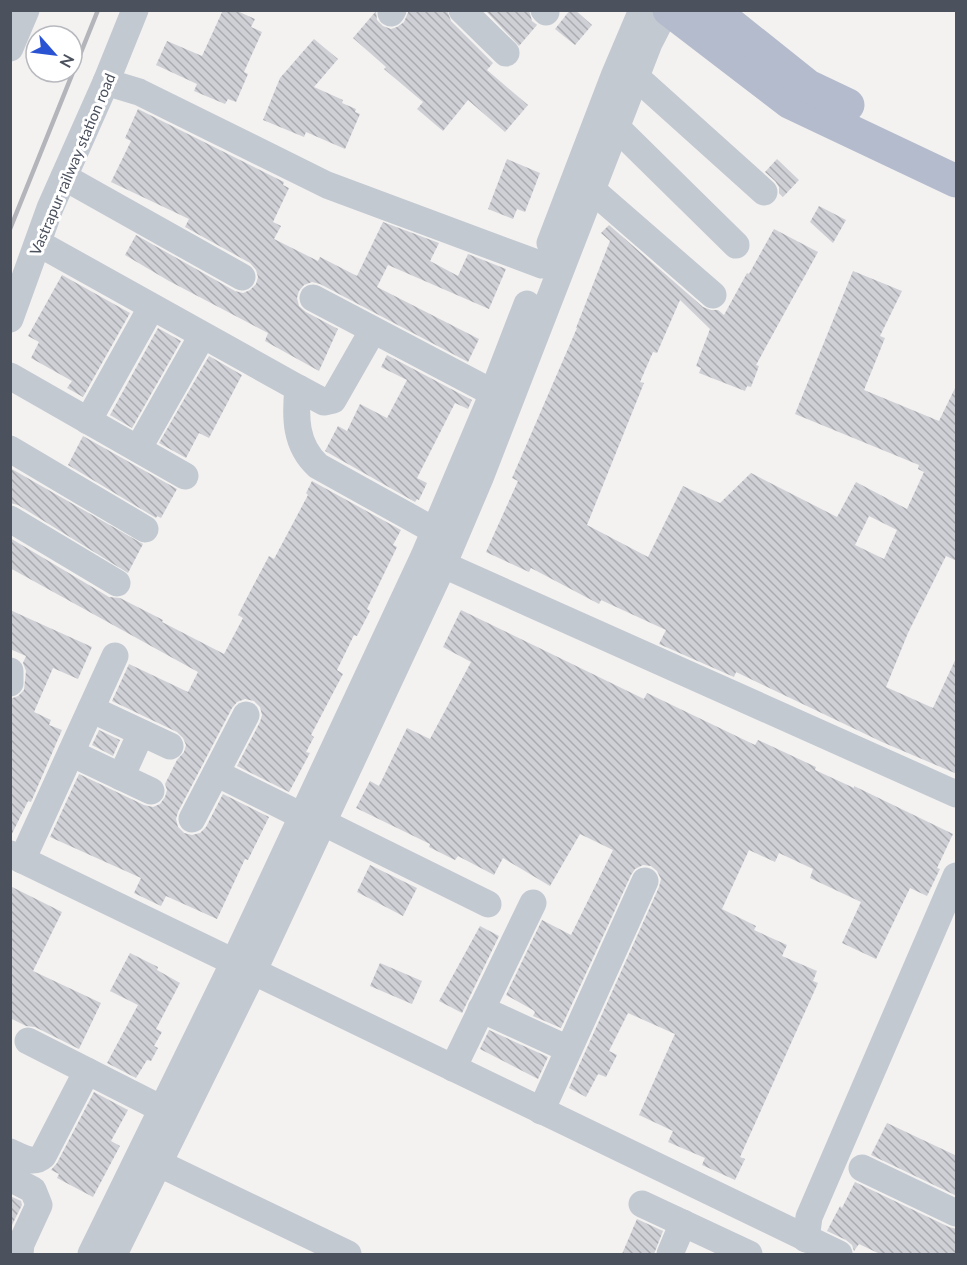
<svg xmlns="http://www.w3.org/2000/svg" width="967" height="1265" viewBox="0 0 967 1265" font-family="Lato,sans-serif">
  <defs>
    <pattern id="building-back-hatch" width="6" height="6" patternUnits="userSpaceOnUse" patternTransform="scale(1.5)"><rect width="6" height="6" fill="#cfd0d5"/><path d="M-1 5l2 2M0 0l6 6M5-1l2 2" fill="none" stroke="#aaabb0"/></pattern>
  </defs>
  <rect width="100%" height="100%" fill="#f3f2f1"/>
  <g fill="url(#building-back-hatch)" fill-rule="evenodd">
    <path d="M 223,10 L 235,10 L 255,19 L 251,27 L 262,32 L 244,72 L 248,74 L 236,102 L 228,99 L 225,104 L 194,91 L 197,84 L 156,65 L 167,41 L 202,56 Z"/>
    <path d="M 409,10 L 447,10 L 451,21 L 493,63 L 487,70 L 528,105 L 505,132 L 468,100 L 443,131 L 417,109 L 423,102 L 384,69 L 386,67 L 353,38 L 376,11 L 377,20 L 383,26 L 391,29 L 397,27 L 404,22 Z"/>
    <path d="M 485,10 L 529,10 L 532,21 L 537,25 L 519,46 Z"/>
    <path d="M 570,10 L 575,10 L 592,25 L 575,45 L 555,29 Z"/>
    <path d="M 314,39 L 338,59 L 314,87 L 343,100 L 342,103 L 356,109 L 355,112 L 360,114 L 345,149 L 306,132 L 304,137 L 263,120 L 280,78 Z"/>
    <path d="M 138,109 L 284,182 L 283,185 L 289,188 L 273,222 L 281,226 L 274,239 L 318,261 L 320,257 L 357,276 L 383,222 L 439,243 L 430,261 L 458,276 L 468,254 L 506,269 L 489,309 L 388,265 L 377,287 L 479,339 L 468,362 L 320,284 L 312,282 L 304,285 L 299,291 L 297,298 L 299,306 L 306,312 L 338,329 L 319,371 L 265,341 L 268,333 L 169,281 L 125,255 L 136,235 L 235,291 L 243,293 L 250,290 L 256,284 L 258,277 L 256,270 L 250,263 L 185,227 L 189,219 L 111,182 L 131,141 L 125,138 Z"/>
    <path d="M 507,159 L 540,173 L 525,212 L 517,209 L 513,219 L 488,209 Z"/>
    <path d="M 777,159 L 799,180 L 783,197 L 779,193 L 779,187 L 775,181 L 765,172 Z"/>
    <path d="M 819,206 L 846,220 L 833,243 L 810,222 Z"/>
    <path d="M 609,225 L 703,307 L 711,310 L 718,310 L 724,315 L 747,273 L 749,274 L 774,229 L 818,252 L 756,365 L 759,366 L 751,387 L 747,386 L 745,391 L 699,373 L 701,368 L 696,366 L 710,329 L 680,300 L 657,353 L 653,352 L 640,382 L 644,383 L 587,525 L 648,557 L 683,486 L 720,503 L 751,473 L 837,517 L 856,482 L 907,509 L 924,472 L 918,469 L 919,465 L 795,414 L 853,271 L 902,291 L 880,336 L 885,338 L 864,390 L 939,421 L 957,384 L 957,561 L 946,556 L 908,633 L 886,687 L 933,708 L 957,656 L 957,774 L 882,742 L 736,672 L 734,677 L 659,644 L 666,630 L 601,600 L 599,604 L 531,568 L 529,572 L 486,552 L 518,481 L 512,478 L 577,328 L 576,328 L 610,241 L 601,233 ZM 869,516 L 897,530 L 884,559 L 855,545 Z"/>
    <path d="M 62,275 L 130,313 L 83,397 L 67,388 L 72,381 L 31,358 L 39,342 L 28,336 Z"/>
    <path d="M 158,328 L 181,341 L 132,428 L 110,415 Z"/>
    <path d="M 387,355 L 472,400 L 468,409 L 455,403 L 417,478 L 427,483 L 419,500 L 417,499 L 415,502 L 325,451 L 338,426 L 347,431 L 360,404 L 387,418 L 407,380 L 381,367 Z"/>
    <path d="M 209,356 L 242,375 L 209,438 L 199,433 L 186,458 L 159,443 Z"/>
    <path d="M 83,436 L 177,489 L 161,518 L 157,516 L 156,518 L 68,465 Z"/>
    <path d="M 10,468 L 143,544 L 128,573 L 18,505 L 10,503 Z"/>
    <path d="M 312,481 L 401,530 L 393,545 L 397,547 L 367,609 L 370,611 L 357,636 L 354,635 L 337,670 L 343,674 L 311,735 L 314,737 L 306,752 L 310,753 L 289,792 L 237,766 L 260,722 L 262,715 L 260,707 L 254,701 L 245,699 L 237,702 L 232,708 L 178,812 L 176,819 L 178,827 L 184,833 L 192,835 L 200,833 L 206,827 L 223,794 L 269,817 L 248,860 L 245,859 L 217,919 L 166,896 L 161,906 L 134,893 L 141,878 L 50,837 L 79,774 L 144,805 L 153,807 L 160,804 L 165,797 L 167,790 L 165,784 L 177,760 L 184,752 L 186,745 L 183,738 L 177,732 L 112,701 L 129,664 L 188,692 L 198,672 L 10,568 L 10,538 L 109,597 L 120,598 L 163,620 L 162,622 L 224,654 L 243,618 L 238,615 L 252,588 L 269,556 L 274,559 L 308,495 L 306,493 Z"/>
    <path d="M 10,610 L 92,647 L 78,679 L 53,668 L 34,712 L 51,720 L 49,725 L 62,730 L 31,802 L 28,801 L 10,838 L 10,699 L 18,696 L 24,690 L 26,671 L 23,663 L 26,656 L 10,649 Z"/>
    <path d="M 461,610 L 644,699 L 647,693 L 755,745 L 758,740 L 816,767 L 815,770 L 854,788 L 854,786 L 953,834 L 937,868 L 940,869 L 927,896 L 910,888 L 876,959 L 842,943 L 861,902 L 810,878 L 813,869 L 779,853 L 775,862 L 749,850 L 722,909 L 756,926 L 754,930 L 787,945 L 782,956 L 817,971 L 813,981 L 818,983 L 740,1157 L 745,1159 L 735,1180 L 702,1165 L 705,1158 L 668,1142 L 673,1131 L 639,1115 L 675,1034 L 628,1013 L 609,1051 L 617,1055 L 606,1077 L 598,1074 L 586,1097 L 569,1088 L 659,887 L 661,879 L 657,871 L 651,866 L 643,865 L 635,869 L 631,875 L 561,1028 L 533,1016 L 535,1012 L 533,1010 L 506,995 L 542,920 L 571,935 L 613,850 L 580,834 L 550,886 L 503,858 L 494,875 L 458,856 L 455,860 L 429,847 L 430,844 L 356,808 L 370,781 L 379,786 L 407,728 L 430,739 L 471,662 L 443,647 Z"/>
    <path d="M 99,730 L 120,740 L 113,756 L 92,745 Z"/>
    <path d="M 370,865 L 417,888 L 403,916 L 357,892 Z"/>
    <path d="M 10,886 L 62,912 L 33,971 L 101,1003 L 79,1049 L 35,1027 L 26,1026 L 10,1018 Z"/>
    <path d="M 480,926 L 499,936 L 462,1013 L 439,1001 Z"/>
    <path d="M 130,953 L 158,967 L 157,970 L 180,983 L 156,1029 L 162,1032 L 154,1046 L 158,1048 L 151,1061 L 147,1060 L 136,1078 L 107,1063 L 138,1005 L 110,991 Z"/>
    <path d="M 380,963 L 422,981 L 412,1004 L 370,986 Z"/>
    <path d="M 489,1030 L 548,1057 L 538,1079 L 480,1049 Z"/>
    <path d="M 94,1092 L 128,1110 L 111,1141 L 120,1146 L 93,1197 L 57,1178 L 59,1174 L 51,1170 L 57,1163 Z"/>
    <path d="M 887,1123 L 957,1156 L 957,1196 L 871,1155 Z"/>
    <path d="M 855,1182 L 949,1227 L 957,1229 L 957,1254 L 880,1254 L 859,1244 L 854,1251 L 852,1245 L 846,1240 L 827,1231 L 840,1206 L 842,1208 Z"/>
    <path d="M 10,1196 L 21,1201 L 22,1205 L 10,1229 Z"/>
    <path d="M 637,1219 L 663,1231 L 654,1254 L 622,1254 Z"/>
  </g>
  <g fill="none" stroke-linecap="round" stroke-linejoin="round">
    <g stroke="#c3c9d1" stroke-width="27">
      <path d="M 462,10 L 506,53"/>
      <path d="M 544,10 L 546,12"/>
      <path d="M 391,13 L 393,10"/>
      <path d="M 10,48 L 26,10"/>
      <path d="M 635,76 L 764,192"/>
      <path d="M 106,82 L 139,92 L 327,185 L 542,265"/>
      <path d="M 616,127 L 736,245"/>
      <path d="M 64,177 L 242,277"/>
      <path d="M 591,189 L 713,295"/>
      <path d="M 38,243 L 298,388 C 295,417 295,445 318,466 L 435,531"/>
      <path d="M 550,243 L 614,76 L 642,10"/>
      <path d="M 313,298 L 493,393"/>
      <path d="M 10,319 L 50,208 L 106,82 L 135,10"/>
      <path d="M 10,376 L 185,476"/>
      <path d="M 298,388 L 324,402 L 333,400 L 373,330"/>
      <path d="M 88,421 L 151,308"/>
      <path d="M 10,449 L 145,529"/>
      <path d="M 138,449 L 202,336"/>
      <path d="M 10,519 L 117,583"/>
      <path d="M 426,557 L 956,794"/>
      <path d="M 10,671 L 10,683"/>
      <path d="M 91,709 L 170,746"/>
      <path d="M 71,753 L 151,791"/>
      <path d="M 216,773 L 302,816"/>
      <path d="M 121,777 L 141,733"/>
      <path d="M 192,819 L 246,715"/>
      <path d="M 322,822 L 488,904"/>
      <path d="M 10,854 L 839,1254"/>
      <path d="M 22,860 L 115,656"/>
      <path d="M 481,1009 L 568,1049"/>
      <path d="M 28,1041 L 162,1109"/>
      <path d="M 453,1068 L 533,903"/>
      <path d="M 541,1111 L 645,881"/>
      <path d="M 10,1152 C 21,1157 33,1165 43,1156 L 87,1071"/>
      <path d="M 158,1163 L 348,1254"/>
      <path d="M 862,1168 L 956,1213"/>
      <path d="M 10,1178 L 33,1190 L 39,1205 L 21,1244 L 20,1254"/>
      <path d="M 642,1204 L 749,1254"/>
      <path d="M 806,1239 L 809,1217 L 956,876"/>
      <path d="M 91,1254 L 234,962 L 424,556 L 488,405 L 527,304"/>
      <path d="M 114,1254 L 253,972 L 443,565 L 480,478 L 649,43 L 666,10"/>
      <path d="M 670,1254 L 683,1223"/>
    </g>
    <g stroke="#b4bbcd" stroke-width="33">
      <path d="M 669,10 L 789,102 L 956,181"/>
      <path d="M 713,10 L 808,86 L 848,105"/>
    </g>
    <path stroke="#b4b5bb" stroke-width="4.5" d="M 10,229 L 98,10"/>
  </g>
  <g text-anchor="middle" dominant-baseline="central" stroke-width="6" stroke-linejoin="round" paint-order="stroke">
    <g font-size="15" fill="#4b515d" stroke="#fff">
      <text transform="translate(72 164) rotate(-67)">Vastrapur railway station road</text>
    </g>
  </g>
  <rect width="967" height="1265" fill="none" stroke="#4b515d" stroke-width="24"/>
  <g transform="translate(54 54) rotate(118)"><circle r="28" fill="#ffffff" stroke="#b7b9be" stroke-width="1.5"/>
  <path d="M0-4.5L10 22L0 15L-10 22Z" fill="#2a53d4"/>
  <text y="-9" font-size="16" font-weight="bold" text-anchor="middle" fill="#4b515d">N</text>
  </g>
</svg>
